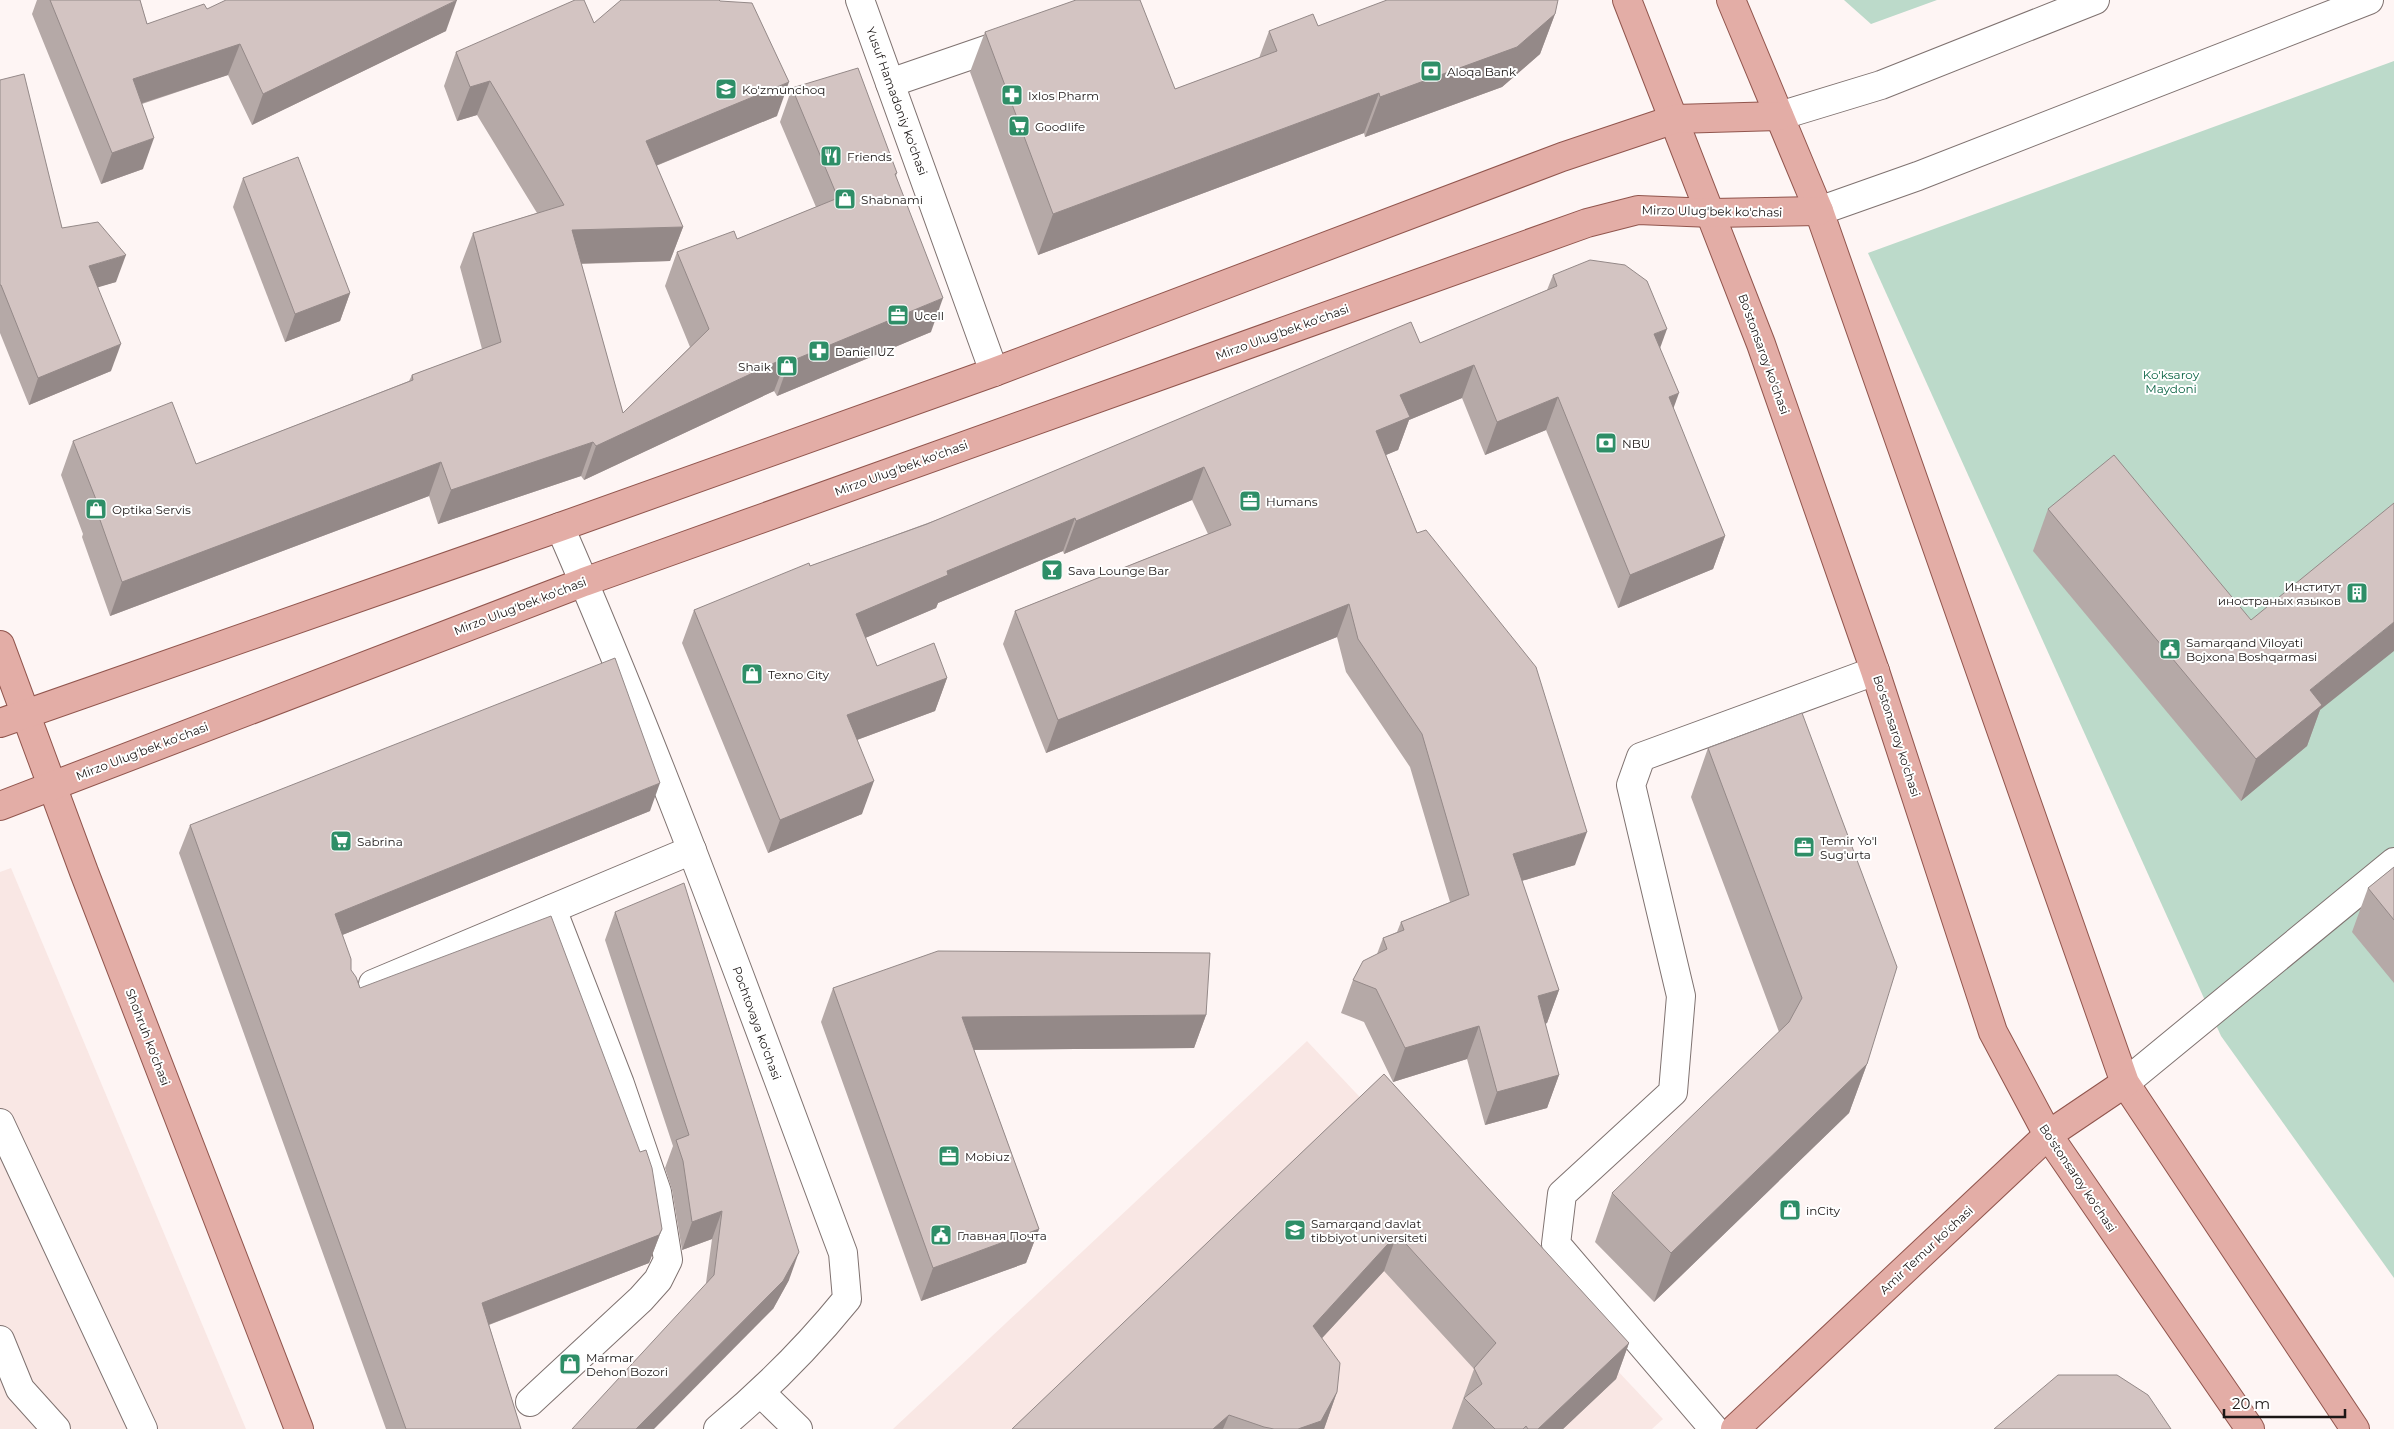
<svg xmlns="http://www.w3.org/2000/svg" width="2394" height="1429" viewBox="0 0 2394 1429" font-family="Montserrat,sans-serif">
  <rect width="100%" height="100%" fill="#fef5f4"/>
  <g fill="#f9e7e4">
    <path d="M 11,868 L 246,1429 L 0,1429 L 0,872 Z"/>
    <path d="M 1307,1041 L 1663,1419 L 1652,1429 L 893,1429 Z"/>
  </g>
  <g fill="#bcdaca">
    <path d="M 1844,0 L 1937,0 L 1871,24 Z"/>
    <path d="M 2394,61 L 2394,1278 L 2221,1036 L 1868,253 Z"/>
  </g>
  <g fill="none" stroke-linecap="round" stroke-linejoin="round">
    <g stroke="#7f7270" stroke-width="30">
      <g id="minor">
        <path d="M 860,0 L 994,372"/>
        <path d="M 890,83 L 1012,41"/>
        <path d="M 1779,116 L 1881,85 L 2095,0"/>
        <path d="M 1819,211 L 1918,176 L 2369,0"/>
        <path d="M 560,527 C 664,765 752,1010 843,1253 L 847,1299 C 808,1347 765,1390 718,1429"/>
        <path d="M 373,984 L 692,850"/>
        <path d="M 2125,1083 L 2394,862"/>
        <path d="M 0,1123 L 143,1429"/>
        <path d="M 0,1340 L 20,1389 L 56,1429"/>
        <path d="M 761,1393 L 798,1429"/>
        <path d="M 530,1402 L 641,1299 L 658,1280 L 668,1260 L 657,1192 L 620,1084 L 552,909"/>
        <path d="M 1714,1429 L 1556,1244 L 1562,1194 L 1673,1092 L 1681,996 L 1631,785 L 1641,757 L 1875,671"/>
      </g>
    </g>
    <g stroke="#91554d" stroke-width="30">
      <g id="major">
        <path d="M 1627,0 L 1761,344 L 1875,671 L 1993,1032 L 2048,1135 L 2250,1429"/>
        <path d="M 1731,0 L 1819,211 L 2125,1083 L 2355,1429"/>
        <path d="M 0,645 L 84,872 L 299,1429"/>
        <path d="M 0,723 L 560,527 L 994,372 L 1562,157 L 1675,119 L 1779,116"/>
        <path d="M 0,806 L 584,582 L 1587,223 L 1638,210 L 1712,213 L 1819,211"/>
        <path d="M 1735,1429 L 2048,1135 L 2125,1083"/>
      </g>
    </g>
    <use href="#minor" stroke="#fff" stroke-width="28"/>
    <use href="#major" stroke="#e3ada6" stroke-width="28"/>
  </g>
  <g fill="#b5a9a7">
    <path d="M 37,0 L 140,0 L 147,24 L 207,9 L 446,31 L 252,125 L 228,75 L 142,104 L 143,169 L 101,184 L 32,14 Z"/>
    <path d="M 1555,14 L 1540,54 L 1502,87 L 1365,137 L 1364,133 L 1038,255 L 970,72 L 985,32 L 1175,89 L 1259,58 L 1269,31 L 1318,26 Z"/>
    <path d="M 594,23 L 777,116 L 656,166 L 683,227 L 670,261 L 581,264 L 623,413 L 690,347 L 665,286 L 677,252 L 737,239 L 816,207 L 780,122 L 792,88 L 897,173 L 896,176 L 931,332 L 777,396 L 774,391 L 584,480 L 581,476 L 438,524 L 429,496 L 110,616 L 82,537 L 83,534 L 61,475 L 73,441 L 196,464 L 409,381 L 412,375 L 482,349 L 460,267 L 473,233 L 537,213 L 477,115 L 457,121 L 444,86 L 456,52 Z"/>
    <path d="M 0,80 L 62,228 L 116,282 L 97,287 L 111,371 L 29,405 L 0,333 Z"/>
    <path d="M 243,178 L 350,293 L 340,321 L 285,342 L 233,207 Z"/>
    <path d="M 1553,275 L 1660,347 L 1673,409 L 1725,536 L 1713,569 L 1618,608 L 1546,430 L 1485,455 L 1462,398 L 1409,420 L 1398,450 L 1386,455 L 1417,533 L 1575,865 L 1522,881 L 1559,990 L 1547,1023 L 1545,1024 L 1559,1075 L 1547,1108 L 1485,1125 L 1467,1059 L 1393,1082 L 1364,1022 L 1341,1013 L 1353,980 L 1377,954 L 1383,938 L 1397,932 L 1401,922 L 1450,902 L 1410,767 L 1346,672 L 1337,637 L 1046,753 L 1003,644 L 1015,611 L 1208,534 L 1192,500 L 1064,554 L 1063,551 L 938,603 L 936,608 L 865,638 L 877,666 L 947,678 L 935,711 L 857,740 L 862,814 L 768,853 L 682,643 L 694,610 L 810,566 L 1420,343 L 1547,290 Z"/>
    <path d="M 2048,509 L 2251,620 L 2320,710 L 2307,746 L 2241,801 L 2033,551 Z"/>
    <path d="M 1708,748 L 1867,1064 L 1849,1113 L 1654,1302 L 1595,1242 L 1612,1193 L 1779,1032 L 1691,797 Z"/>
    <path d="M 650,811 L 342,935 L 351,970 L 360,988 L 662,1229 L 649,1263 L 489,1325 L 521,1429 L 386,1429 L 179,853 L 190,825 Z"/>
    <path d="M 2394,867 L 2394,983 L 2352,932 L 2368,888 Z"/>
    <path d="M 615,912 L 789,1280 L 773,1309 L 706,1283 L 712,1239 L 682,1250 L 672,1190 L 665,1168 L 673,1146 L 605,940 Z"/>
    <path d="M 833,988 L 1206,1015 L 1194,1048 L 974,1050 L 1039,1229 L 1026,1263 L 921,1301 L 821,1022 Z"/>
    <path d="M 1384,1074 L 1629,1343 L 1616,1379 L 1563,1429 L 1452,1429 L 1474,1369 L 1384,1271 L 1322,1338 L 1337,1392 L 1324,1429 L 1012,1429 Z"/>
  </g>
  <g fill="#948988">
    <path d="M 457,0 L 446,31 L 252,125 L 263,94 Z"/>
    <path d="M 1555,14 L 1540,54 L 1502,87 L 1365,137 L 1380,97 Z"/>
    <path d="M 240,44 L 228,75 L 121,110 L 133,79 Z"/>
    <path d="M 490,81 L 477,115 L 457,121 L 470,87 Z"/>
    <path d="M 789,82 L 777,116 L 633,175 L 646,141 Z"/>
    <path d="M 1379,93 L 1364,133 L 1038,255 L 1053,214 Z"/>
    <path d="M 154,138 L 143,169 L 101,184 L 112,153 Z"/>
    <path d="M 683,227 L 670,261 L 559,264 L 572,230 Z"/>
    <path d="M 126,255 L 116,282 L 79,293 L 89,266 Z"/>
    <path d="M 350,293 L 340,321 L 285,342 L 295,314 Z"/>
    <path d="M 943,298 L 931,332 L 777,396 L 789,362 Z"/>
    <path d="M 1667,329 L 1655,362 L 1654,334 Z"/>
    <path d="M 121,344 L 111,371 L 29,405 L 38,378 Z"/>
    <path d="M 787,357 L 774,391 L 584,480 L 596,446 Z"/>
    <path d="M 1474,365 L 1462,398 L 1409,420 L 1398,450 L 1364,464 L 1376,431 L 1400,395 Z"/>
    <path d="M 1679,393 L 1667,426 L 1669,397 Z"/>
    <path d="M 1558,397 L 1546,430 L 1485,455 L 1497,422 Z"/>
    <path d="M 593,442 L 581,476 L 438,524 L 451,490 Z"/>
    <path d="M 441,462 L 429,496 L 110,616 L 122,582 Z"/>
    <path d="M 1204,467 L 1192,500 L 1064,554 L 1076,521 Z"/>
    <path d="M 1075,518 L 1063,551 L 938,603 L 936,608 L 844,647 L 856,614 L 947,571 Z"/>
    <path d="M 1725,536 L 1713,569 L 1618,608 L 1630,575 Z"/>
    <path d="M 1349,604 L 1337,637 L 1046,753 L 1058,720 Z"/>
    <path d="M 2394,622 L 2394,651 L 2320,710 L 2307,746 L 2241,801 L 2256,759 L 2310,690 Z"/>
    <path d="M 947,678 L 935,711 L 835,748 L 847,715 Z"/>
    <path d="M 874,781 L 862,814 L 768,853 L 780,820 Z"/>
    <path d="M 660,783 L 650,811 L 325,942 L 335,914 Z"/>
    <path d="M 1587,832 L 1575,865 L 1501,887 L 1513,854 Z"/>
    <path d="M 1559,990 L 1547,1023 L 1526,1029 L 1538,996 Z"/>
    <path d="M 1206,1015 L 1194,1048 L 950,1050 L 962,1017 Z"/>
    <path d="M 1479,1026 L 1467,1059 L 1393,1082 L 1405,1048 Z"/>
    <path d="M 1867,1064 L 1849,1113 L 1654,1302 L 1671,1253 Z"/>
    <path d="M 1559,1075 L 1547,1108 L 1485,1125 L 1497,1092 Z"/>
    <path d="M 722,1211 L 712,1239 L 682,1250 L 692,1222 Z"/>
    <path d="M 662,1229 L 649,1263 L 472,1331 L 482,1303 Z"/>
    <path d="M 1039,1229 L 1026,1263 L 921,1301 L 933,1268 Z"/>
    <path d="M 1397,1234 L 1384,1271 L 1300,1362 L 1313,1326 Z"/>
    <path d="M 799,1252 L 789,1280 L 773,1309 L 654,1429 L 636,1429 Z"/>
    <path d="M 1629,1343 L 1616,1379 L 1563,1429 L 1538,1429 Z"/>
    <path d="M 1337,1392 L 1324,1429 L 1298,1429 Z"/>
    <path d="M 1229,1415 L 1223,1429 L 1213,1429 Z"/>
  </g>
  <g fill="#d3c4c2" stroke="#948988">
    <path d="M 50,0 L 140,0 L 147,24 L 204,4 L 207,9 L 226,0 L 457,0 L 263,94 L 240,44 L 133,79 L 154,138 L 112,153 Z"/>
    <path d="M 575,0 L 584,0 L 594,23 L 621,0 L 719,0 L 720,1 L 752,3 L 789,82 L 646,141 L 683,227 L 572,230 L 623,413 L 709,329 L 677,252 L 734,231 L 737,239 L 838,198 L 792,88 L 858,68 L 897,173 L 895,174 L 943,298 L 789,362 L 787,357 L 596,446 L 593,442 L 451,490 L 441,462 L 122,582 L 94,503 L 97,502 L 73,441 L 172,402 L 196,464 L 413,380 L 412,375 L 501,342 L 473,233 L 564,205 L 490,81 L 470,87 L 456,52 Z"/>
    <path d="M 1076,0 L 1140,0 L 1175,89 L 1277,51 L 1269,31 L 1313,14 L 1318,26 L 1387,0 L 1558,0 L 1555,14 L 1517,47 L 1380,97 L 1379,93 L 1053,214 L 985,32 Z"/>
    <path d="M 24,74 L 62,228 L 98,222 L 126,255 L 89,266 L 121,344 L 38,378 L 1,285 L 0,285 L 0,80 Z"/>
    <path d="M 298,157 L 350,293 L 295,314 L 243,178 Z"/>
    <path d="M 1590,260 L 1625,265 L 1647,281 L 1667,329 L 1654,334 L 1679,393 L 1669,397 L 1725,536 L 1630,575 L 1558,397 L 1497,422 L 1474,365 L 1400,395 L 1410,417 L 1376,431 L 1417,533 L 1426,530 L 1536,667 L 1587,832 L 1513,854 L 1559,990 L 1538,996 L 1559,1075 L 1497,1092 L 1479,1026 L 1405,1048 L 1376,989 L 1353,980 L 1363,961 L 1387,949 L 1383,938 L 1404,930 L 1401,922 L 1469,895 L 1422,734 L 1358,639 L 1349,604 L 1058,720 L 1015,611 L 1231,525 L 1204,467 L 1076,521 L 1075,518 L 947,571 L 948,575 L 856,614 L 877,666 L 934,643 L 947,678 L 847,715 L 874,781 L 780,820 L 694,610 L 809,563 L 810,566 L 927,524 L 1411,322 L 1420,343 L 1557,286 L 1553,275 Z"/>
    <path d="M 2114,455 L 2251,620 L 2394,503 L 2394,622 L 2310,690 L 2322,705 L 2256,759 L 2048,509 Z"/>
    <path d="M 615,658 L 660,783 L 335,914 L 351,959 L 351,970 L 356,977 L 360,988 L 551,916 L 640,1152 L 646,1150 L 652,1168 L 662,1229 L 659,1235 L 482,1303 L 521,1429 L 406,1429 L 190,825 Z"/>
    <path d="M 1802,713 L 1897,967 L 1867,1064 L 1671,1253 L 1612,1193 L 1789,1022 L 1802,998 L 1708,748 Z"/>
    <path d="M 2394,867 L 2394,920 L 2368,888 Z"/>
    <path d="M 684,883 L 799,1252 L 783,1281 L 636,1429 L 572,1429 L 714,1275 L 722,1211 L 692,1222 L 683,1161 L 676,1140 L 689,1135 L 615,912 Z"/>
    <path d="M 938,951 L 1210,953 L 1206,1015 L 962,1017 L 1039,1229 L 933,1268 L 833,988 Z"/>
    <path d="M 1384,1074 L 1629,1343 L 1538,1429 L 1528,1429 L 1526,1426 L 1523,1429 L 1495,1429 L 1464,1398 L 1482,1384 L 1474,1368 L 1496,1343 L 1397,1234 L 1313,1326 L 1340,1363 L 1337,1392 L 1321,1421 L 1298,1429 L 1274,1429 L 1264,1427 L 1229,1415 L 1213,1429 L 1012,1429 Z"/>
    <path d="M 2058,1375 L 2117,1375 L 2148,1395 L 2171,1429 L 1994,1429 Z"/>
  </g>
  <defs>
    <g id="bank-square" transform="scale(1.125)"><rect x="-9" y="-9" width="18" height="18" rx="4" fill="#2e8e67" stroke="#fff"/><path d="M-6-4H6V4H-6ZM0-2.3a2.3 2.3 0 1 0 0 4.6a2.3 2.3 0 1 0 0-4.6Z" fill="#fff"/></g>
    <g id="school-square" transform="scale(1.125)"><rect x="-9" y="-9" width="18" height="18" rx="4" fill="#2e8e67" stroke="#fff"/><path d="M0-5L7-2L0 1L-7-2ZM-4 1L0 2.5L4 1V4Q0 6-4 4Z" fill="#fff"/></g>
    <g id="pharmacy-square" transform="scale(1.125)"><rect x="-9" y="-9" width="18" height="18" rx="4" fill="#2e8e67" stroke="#fff"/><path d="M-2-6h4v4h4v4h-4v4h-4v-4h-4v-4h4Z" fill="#fff"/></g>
    <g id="supermarket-square" transform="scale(1.125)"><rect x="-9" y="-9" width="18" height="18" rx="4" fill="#2e8e67" stroke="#fff"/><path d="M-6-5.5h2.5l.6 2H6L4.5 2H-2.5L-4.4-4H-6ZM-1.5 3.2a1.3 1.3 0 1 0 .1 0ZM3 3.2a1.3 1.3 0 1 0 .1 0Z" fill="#fff"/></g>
    <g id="restaurant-square" transform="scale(1.125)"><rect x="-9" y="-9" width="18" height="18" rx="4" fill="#2e8e67" stroke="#fff"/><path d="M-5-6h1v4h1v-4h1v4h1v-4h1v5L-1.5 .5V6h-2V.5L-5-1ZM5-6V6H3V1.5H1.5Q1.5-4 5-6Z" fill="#fff"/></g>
    <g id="shop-square" transform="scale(1.125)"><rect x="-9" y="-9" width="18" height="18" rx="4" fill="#2e8e67" stroke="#fff"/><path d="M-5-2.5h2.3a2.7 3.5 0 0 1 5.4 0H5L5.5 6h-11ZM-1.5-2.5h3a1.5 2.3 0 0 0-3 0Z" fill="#fff"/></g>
    <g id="office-square" transform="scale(1.125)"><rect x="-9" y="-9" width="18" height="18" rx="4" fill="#2e8e67" stroke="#fff"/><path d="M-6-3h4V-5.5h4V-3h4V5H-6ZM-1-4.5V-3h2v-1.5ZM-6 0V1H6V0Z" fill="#fff"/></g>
    <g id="bar-square" transform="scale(1.125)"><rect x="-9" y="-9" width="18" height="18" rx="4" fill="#2e8e67" stroke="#fff"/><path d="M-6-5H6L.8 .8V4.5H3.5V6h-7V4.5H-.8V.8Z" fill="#fff"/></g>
    <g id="building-square" transform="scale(1.125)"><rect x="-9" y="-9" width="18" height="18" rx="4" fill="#2e8e67" stroke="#fff"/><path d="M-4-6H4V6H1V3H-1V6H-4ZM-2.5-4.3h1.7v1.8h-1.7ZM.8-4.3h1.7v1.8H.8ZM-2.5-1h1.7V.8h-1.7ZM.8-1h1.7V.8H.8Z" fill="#fff"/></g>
    <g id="civic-square" transform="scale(1.125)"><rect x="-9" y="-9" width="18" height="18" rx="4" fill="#2e8e67" stroke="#fff"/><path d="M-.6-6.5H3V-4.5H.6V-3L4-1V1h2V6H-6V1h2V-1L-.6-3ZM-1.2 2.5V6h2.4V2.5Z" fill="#fff"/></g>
    <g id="university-square" transform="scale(1.125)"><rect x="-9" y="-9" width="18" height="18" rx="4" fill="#2e8e67" stroke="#fff"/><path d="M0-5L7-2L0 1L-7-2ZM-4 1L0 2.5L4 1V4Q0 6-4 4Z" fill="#fff"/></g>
  </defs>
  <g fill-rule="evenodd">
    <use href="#bank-square" x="1431" y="71"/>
    <use href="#school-square" x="726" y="89"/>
    <use href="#pharmacy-square" x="1012" y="95"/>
    <use href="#supermarket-square" x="1019" y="126"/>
    <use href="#restaurant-square" x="831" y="156"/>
    <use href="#shop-square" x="845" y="199"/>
    <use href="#office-square" x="898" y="315"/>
    <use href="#pharmacy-square" x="819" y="351"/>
    <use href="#shop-square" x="787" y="366"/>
    <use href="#bank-square" x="1606" y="443"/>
    <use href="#office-square" x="1250" y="501"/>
    <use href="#shop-square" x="96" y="509"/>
    <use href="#bar-square" x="1052" y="570"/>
    <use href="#building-square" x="2357" y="593"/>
    <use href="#civic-square" x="2170" y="649"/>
    <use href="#shop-square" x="752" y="674"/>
    <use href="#supermarket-square" x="341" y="841"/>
    <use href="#office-square" x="1804" y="847"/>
    <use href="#office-square" x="949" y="1156"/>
    <use href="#shop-square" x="1790" y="1210"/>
    <use href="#university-square" x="1295" y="1230"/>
    <use href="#civic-square" x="941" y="1235"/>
    <use href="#shop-square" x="570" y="1364"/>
  </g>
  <g text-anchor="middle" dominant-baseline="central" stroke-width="4" stroke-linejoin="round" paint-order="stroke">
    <g font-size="12" fill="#1b1615" stroke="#fff" text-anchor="start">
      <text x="1447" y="71">Aloqa Bank</text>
      <text x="742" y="89">Ko'zmunchoq</text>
      <text x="1028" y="95">Ixlos Pharm</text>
      <text x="1035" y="126">Goodlife</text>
      <text x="847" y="156">Friends</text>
      <text x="861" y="199">Shabnami</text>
      <text x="914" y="315">Ucell</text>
      <text x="835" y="351">Daniel UZ</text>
      <text x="771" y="366" text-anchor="end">Shaik</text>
      <text x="1622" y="443">NBU</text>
      <text x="1266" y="501">Humans</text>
      <text x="112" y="509">Optika Servis</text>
      <text x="1068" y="570">Sava Lounge Bar</text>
      <text x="2341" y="586" text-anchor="end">Институт<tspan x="2341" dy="14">иностраных языков</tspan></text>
      <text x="2186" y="642">Samarqand Viloyati<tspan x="2186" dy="14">Bojxona Boshqarmasi</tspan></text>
      <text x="768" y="674">Texno City</text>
      <text x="1820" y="840">Temir Yo'l<tspan x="1820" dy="14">Sug'urta</tspan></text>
      <text x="357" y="841">Sabrina</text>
      <text x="965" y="1156">Mobiuz</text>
      <text x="1806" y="1210">inCity</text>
      <text x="1311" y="1223">Samarqand davlat<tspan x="1311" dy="14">tibbiyot universiteti</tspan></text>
      <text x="957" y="1235">Главная Почта</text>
      <text x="586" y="1357">Marmar<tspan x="586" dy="14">Dehon Bozori</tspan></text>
    </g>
    <g font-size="12" fill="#1b1615" stroke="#fff">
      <text transform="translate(897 101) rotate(70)">Yusuf Hamadoniy ko'chasi</text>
      <text transform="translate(1712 211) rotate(1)">Mirzo Ulug'bek ko'chasi</text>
      <text transform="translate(1282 332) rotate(-20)">Mirzo Ulug'bek ko'chasi</text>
      <text transform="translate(1764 354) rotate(70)">Bo'stonsaroy ko'chasi</text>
      <text transform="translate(901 468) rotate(-20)">Mirzo Ulug'bek ko'chasi</text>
      <text transform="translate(520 606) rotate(-21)">Mirzo Ulug'bek ko'chasi</text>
      <text transform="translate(1897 736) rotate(72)">Bo'stonsaroy ko'chasi</text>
      <text transform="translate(142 751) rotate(-21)">Mirzo Ulug'bek ko'chasi</text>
      <text transform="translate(757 1023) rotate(70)">Pochtovaya ko'chasi</text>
      <text transform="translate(148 1037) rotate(69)">Shohruh ko'chasi</text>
      <text transform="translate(2078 1178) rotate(56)">Bo'stonsaroy ko'chasi</text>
      <text transform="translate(1926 1250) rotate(-43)">Amir Temur ko'chasi</text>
    </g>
    <g font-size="12" fill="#0a6444" stroke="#fff">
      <text x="2171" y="374">Ko'ksaroy<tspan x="2171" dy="14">Maydoni</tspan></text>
    </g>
  </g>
  <path d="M2224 1409v8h121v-8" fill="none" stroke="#1b1615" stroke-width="2.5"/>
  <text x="2232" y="1409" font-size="15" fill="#1b1615" stroke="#ffffff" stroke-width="4" paint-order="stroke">20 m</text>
</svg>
